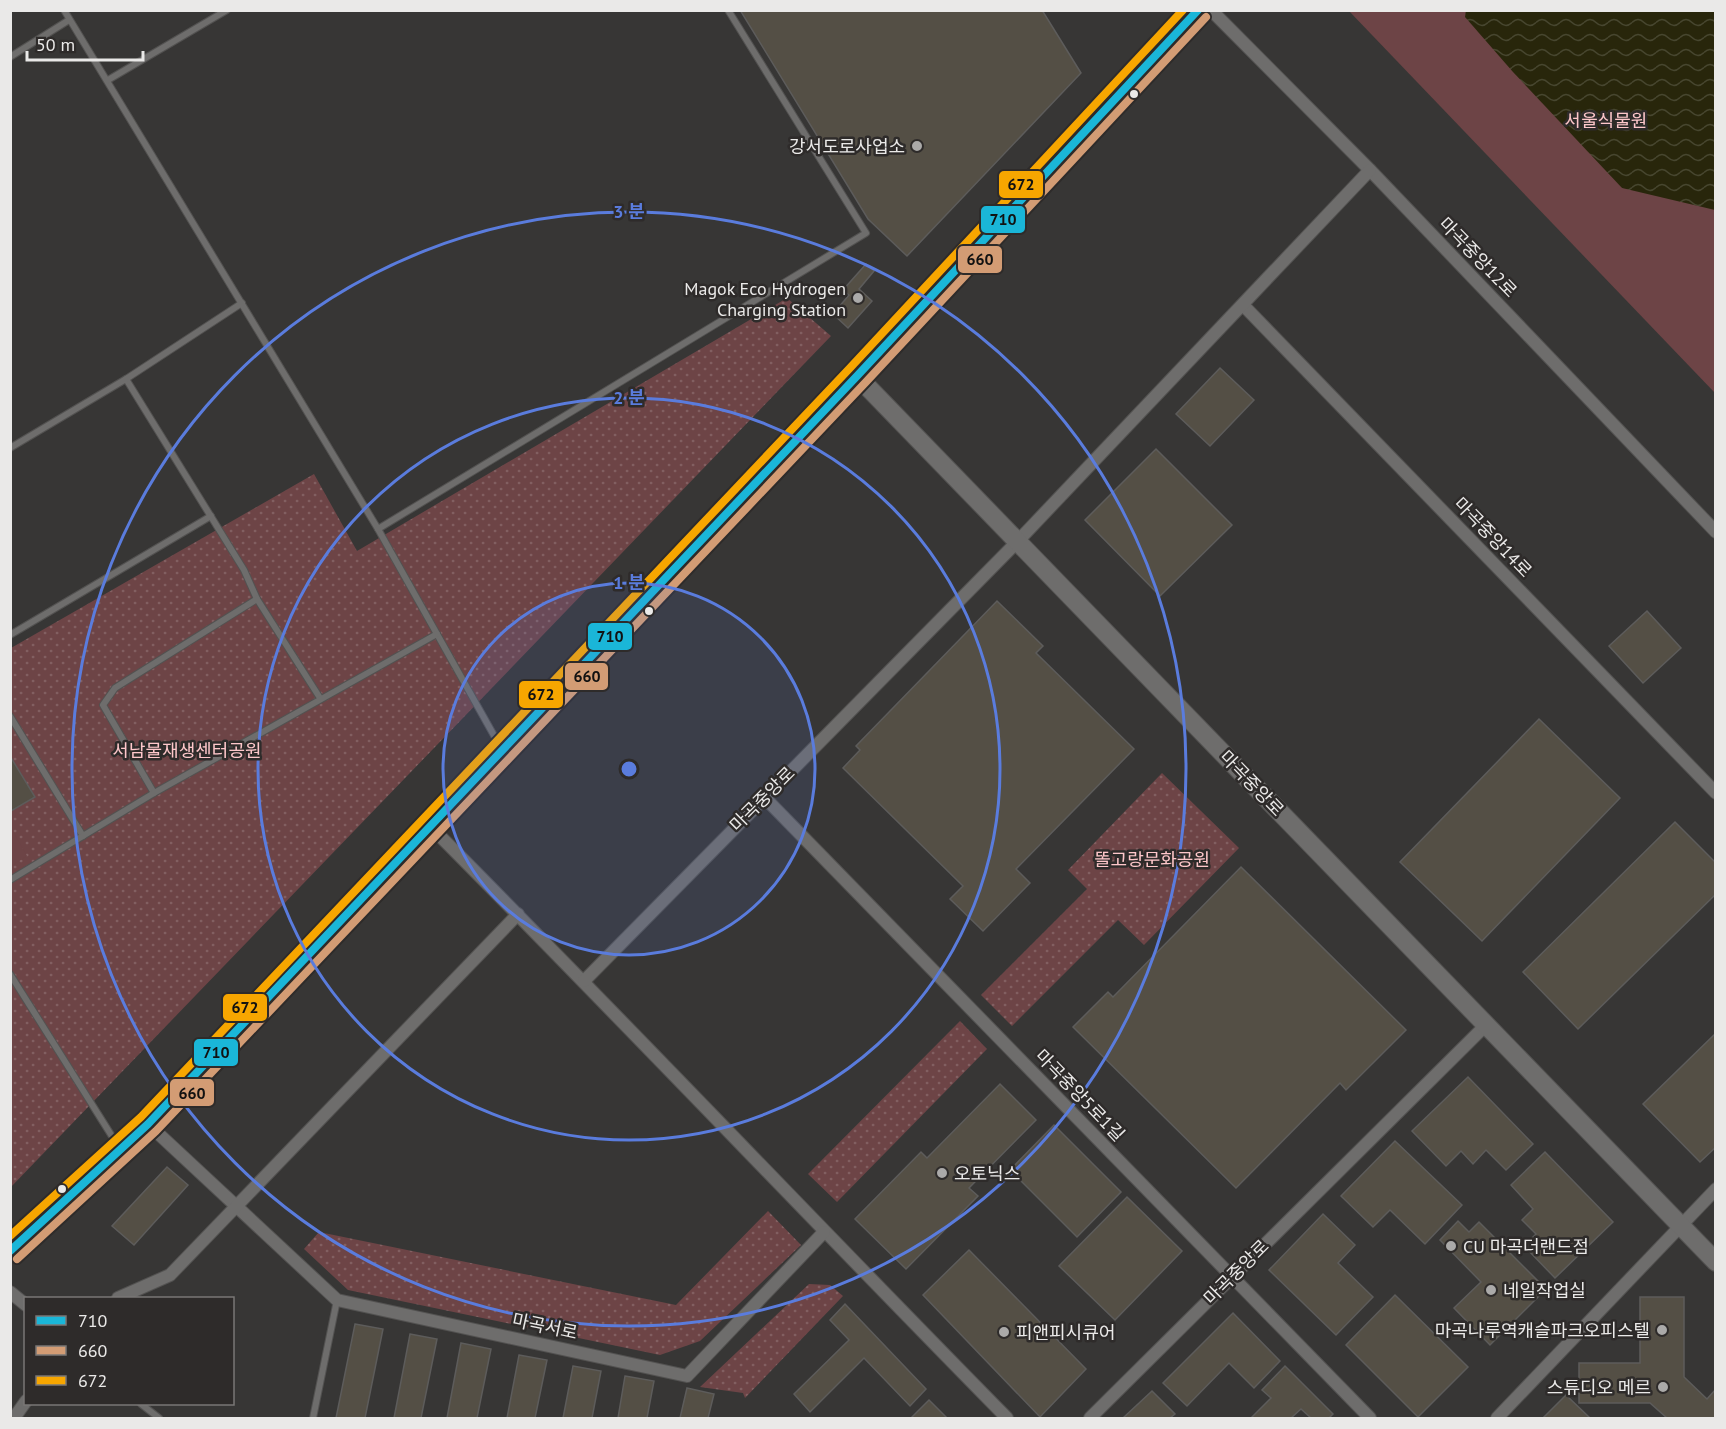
<svg xmlns="http://www.w3.org/2000/svg" width="1726" height="1429" viewBox="0 0 1726 1429" font-family="'PT Sans','Noto Sans KR',sans-serif">
  <defs>
    <pattern id="grass-dots" width="8" height="8" patternUnits="userSpaceOnUse" patternTransform="scale(1.5)"><rect width="8" height="8" fill="#6d4446"/><path d="M2 2h.1M6 6h.1" fill="none" stroke="#825f61" stroke-width="1.8" stroke-linecap="round"/></pattern>
    <pattern id="water-waves" width="16" height="10" patternUnits="userSpaceOnUse" patternTransform="scale(1.5)"><rect width="16" height="10" fill="#28260b"/><path d="M0 5q4-4 8 0t8 0" fill="none" stroke="#47462f"/></pattern>
  </defs>
  <rect width="100%" height="100%" fill="#373635"/>
  <g fill="url(#grass-dots)">
    <path d="M 787,298 L 831,336 L 11,1187 L 11,648 L 314,474 L 357,551 Z"/>
    <path d="M 1162,773 L 1239,848 L 1144,945 L 1118,920 L 1012,1026 L 981,995 L 1087,889 L 1068,870 Z"/>
    <path d="M 960,1021 L 987,1049 L 837,1202 L 808,1174 Z"/>
    <path d="M 768,1211 L 801,1245 L 700,1341 L 660,1355 L 348,1290 L 304,1249 L 319,1232 L 676,1305 Z"/>
    <path d="M 809,1284 L 830,1285 L 843,1296 L 745,1398 L 743,1393 L 700,1387 Z"/>
  </g>
  <g fill="#6d4446">
    <path d="M 1349,11 L 1715,11 L 1715,393 Z"/>
    <path d="M 11,828 L 27,856 L 11,866 L 10,866 Z"/>
  </g>
  <path fill="url(#water-waves)" d="M 1466,10 L 1715,11 L 1715,210 L 1622,188 L 1513,72 L 1465,17 Z"/>
  <g fill="#544f45" stroke="#5d5c5b" stroke-width="1.5">
    <path d="M 740,10 L 1042,10 L 1081,73 L 907,256 L 868,219 Z"/>
    <path d="M 866,264 L 874,271 L 859,289 L 872,301 L 848,328 L 833,314 L 849,295 L 843,290 Z"/>
    <path d="M 1220,368 L 1254,400 L 1210,446 L 1176,414 Z"/>
    <path d="M 1156,449 L 1232,525 L 1160,596 L 1085,520 Z"/>
    <path d="M 997,601 L 1043,646 L 1036,653 L 1134,749 L 1016,869 L 1030,883 L 983,931 L 950,899 L 963,886 L 843,768 L 860,750 L 856,746 Z"/>
    <path d="M 1647,611 L 1681,648 L 1643,683 L 1609,646 Z"/>
    <path d="M 1539,719 L 1620,798 L 1482,941 L 1400,862 Z"/>
    <path d="M 10,756 L 35,797 L 11,811 L 10,811 Z"/>
    <path d="M 1675,822 L 1716,863 L 1716,894 L 1578,1029 L 1523,972 Z"/>
    <path d="M 1241,867 L 1406,1030 L 1346,1090 L 1340,1083 L 1236,1188 L 1073,1027 L 1108,992 L 1113,997 Z"/>
    <path d="M 1716,1033 L 1716,1147 L 1700,1162 L 1643,1104 Z"/>
    <path d="M 1468,1077 L 1533,1144 L 1506,1170 L 1486,1150 L 1473,1164 L 1461,1151 L 1446,1166 L 1412,1131 Z"/>
    <path d="M 1000,1084 L 1036,1120 L 969,1188 L 978,1196 L 906,1269 L 855,1219 L 921,1152 L 927,1158 Z"/>
    <path d="M 1054,1125 L 1121,1192 L 1077,1237 L 1010,1170 Z"/>
    <path d="M 1395,1141 L 1462,1205 L 1425,1244 L 1390,1210 L 1373,1227 L 1341,1196 Z"/>
    <path d="M 1545,1152 L 1613,1222 L 1555,1278 L 1524,1246 L 1536,1234 L 1522,1220 L 1533,1209 L 1511,1185 Z"/>
    <path d="M 167,1167 L 188,1185 L 134,1245 L 112,1226 Z"/>
    <path d="M 1127,1197 L 1182,1251 L 1115,1320 L 1059,1266 Z"/>
    <path d="M 1323,1214 L 1355,1245 L 1338,1263 L 1373,1297 L 1336,1335 L 1269,1270 Z"/>
    <path d="M 1458,1221 L 1469,1232 L 1479,1222 L 1546,1289 L 1490,1345 L 1454,1308 L 1481,1282 L 1440,1240 Z"/>
    <path d="M 969,1250 L 1086,1369 L 1040,1417 L 923,1295 Z"/>
    <path d="M 1395,1295 L 1468,1367 L 1418,1417 L 1346,1345 Z"/>
    <path d="M 1640,1297 L 1684,1297 L 1684,1377 L 1707,1399 L 1716,1389 L 1716,1418 L 1667,1418 L 1650,1403 L 1579,1403 L 1579,1363 L 1640,1363 Z"/>
    <path d="M 845,1304 L 926,1389 L 910,1406 L 864,1358 L 810,1412 L 794,1394 L 849,1340 L 830,1320 Z"/>
    <path d="M 1233,1313 L 1280,1361 L 1254,1388 L 1229,1363 L 1187,1406 L 1163,1383 Z"/>
    <path d="M 355,1324 L 383,1329 L 365,1418 L 336,1418 Z"/>
    <path d="M 410,1334 L 437,1339 L 421,1418 L 394,1418 Z"/>
    <path d="M 461,1343 L 491,1349 L 477,1418 L 447,1418 Z"/>
    <path d="M 519,1355 L 547,1360 L 535,1418 L 507,1418 Z"/>
    <path d="M 573,1366 L 601,1371 L 592,1418 L 563,1418 Z"/>
    <path d="M 1285,1366 L 1333,1414 L 1329,1418 L 1311,1418 L 1301,1409 L 1291,1418 L 1251,1418 L 1271,1398 L 1262,1390 Z"/>
    <path d="M 625,1376 L 654,1381 L 647,1418 L 618,1418 Z"/>
    <path d="M 687,1388 L 714,1394 L 708,1418 L 680,1418 Z"/>
    <path d="M 1152,1391 L 1175,1414 L 1170,1418 L 1123,1418 Z"/>
    <path d="M 1566,1395 L 1590,1418 L 1543,1418 Z"/>
    <path d="M 929,1400 L 947,1418 L 911,1418 Z"/>
  </g>
  <g fill="none" stroke-linecap="round" stroke-linejoin="round">
    <g stroke="#535251" stroke-width="8">
      <g id="service">
        <path d="M 64,10 L 378,529 L 501,748"/>
        <path d="M 10,57 L 69,20"/>
        <path d="M 108,80 L 227,10"/>
        <path d="M 126,379 L 244,570 L 257,599"/>
        <path d="M 10,448 L 126,379 L 242,303"/>
        <path d="M 378,529 L 866,233 L 728,10"/>
        <path d="M 10,635 L 211,516"/>
        <path d="M 10,716 L 83,836"/>
        <path d="M 154,793 L 103,705 L 115,688 L 257,599 L 320,698"/>
        <path d="M 10,880 L 154,793 L 437,634"/>
        <path d="M 10,974 L 120,1149"/>
        <path d="M 141,1404 L 159,1418"/>
        <path d="M 313,1418 L 337,1300"/>
      </g>
    </g>
    <g stroke="#535251" stroke-width="14">
      <g id="minor">
        <path d="M 1211,10 L 1370,170 L 1716,532"/>
        <path d="M 1244,306 L 1716,793"/>
        <path d="M 764,797 L 1370,1418"/>
        <path d="M 431,827 C 625,1022 814,1222 1007,1418"/>
        <path d="M 584,981 L 1017,542 L 1370,170"/>
        <path d="M 148,1124 L 337,1300 L 687,1376 L 824,1232"/>
        <path d="M 10,1292 L 26,1305"/>
        <path d="M 118,1298 L 170,1275 L 518,914"/>
        <path d="M 14,1418 L 26,1401"/>
        <path d="M 1090,1418 L 1486,1025"/>
        <path d="M 1497,1418 L 1716,1189"/>
      </g>
    </g>
    <g stroke="#535251" stroke-width="20">
      <g id="secondary">
        <path d="M 857,376 L 1716,1262"/>
        <path d="M 10,1251 L 148,1124 L 857,376 L 1198,10"/>
      </g>
    </g>
    <use href="#service" stroke="#6e6d6c" stroke-width="6"/>
    <use href="#minor" stroke="#6e6d6c" stroke-width="12"/>
    <use href="#secondary" stroke="#6e6d6c" stroke-width="18"/>
    <g stroke="#2e2b2a" stroke-width="12">
      <path id="bus-1" d="M 10,1251 L 148,1124 L 857,376 L 1198,10"/>
    </g>
    <g stroke="#2e2b2a" stroke-width="12">
      <path id="bus-2" d="M 17,1259 L 156,1131 L 865,383 L 1206,17"/>
    </g>
    <g stroke="#2e2b2a" stroke-width="12">
      <path id="bus-3" d="M 10,1236 L 141,1117 L 849,369 L 1183,10"/>
    </g>
    <use href="#bus-1" stroke="#1ab6d8" stroke-width="8"/>
    <use href="#bus-2" stroke="#d39c74" stroke-width="8"/>
    <use href="#bus-3" stroke="#f7a600" stroke-width="8"/>
  </g>
  <circle cx="629" cy="769" r="186" fill="#5a7cdd" fill-opacity=".12"/>
  <g fill="none" stroke="#5a7cdd" stroke-width="3">
    <circle cx="629" cy="769" r="186"/>
    <circle cx="629" cy="769" r="371"/>
    <circle cx="629" cy="769" r="557"/>
  </g>
  <g fill="#eae9e8" stroke="#2e2b2a" stroke-width="2">
    <circle cx="1134" cy="94" r="5"/>
    <circle cx="649" cy="611" r="5"/>
    <circle cx="62" cy="1189" r="5"/>
  </g>
  <g fill="#abaaa9" stroke="#2e2b2a" stroke-width="2">
    <circle cx="917" cy="146" r="6"/>
    <circle cx="858" cy="298" r="6"/>
    <circle cx="942" cy="1173" r="6"/>
    <circle cx="1451" cy="1246" r="6"/>
    <circle cx="1491" cy="1290" r="6"/>
    <circle cx="1662" cy="1330" r="6"/>
    <circle cx="1004" cy="1332" r="6"/>
    <circle cx="1663" cy="1387" r="6"/>
  </g>
  <g text-anchor="middle" dominant-baseline="central" stroke-width="5" stroke-linejoin="round" paint-order="stroke">
    <g font-size="18" fill="#fec7ca" stroke="#2e2b2a">
      <text x="1606" y="120">서울식물원</text>
      <text x="187" y="750">서남물재생센터공원</text>
      <text x="1152" y="859">똘고랑문화공원</text>
    </g>
    <g font-size="18" fill="#eae9e8" stroke="#2e2b2a" text-anchor="end">
      <text x="905" y="146">강서도로사업소</text>
      <text x="846" y="288">Magok Eco Hydrogen<tspan x="846" dy="21">Charging Station</tspan></text>
      <text x="954" y="1173" text-anchor="start">오토닉스</text>
      <text x="1463" y="1246" text-anchor="start">CU 마곡더랜드점</text>
      <text x="1503" y="1290" text-anchor="start">네일작업실</text>
      <text x="1650" y="1330">마곡나루역캐슬파크오피스텔</text>
      <text x="1016" y="1332" text-anchor="start">피앤피시큐어</text>
      <text x="1651" y="1387">스튜디오 메르</text>
    </g>
    <g font-size="18" fill="#eae9e8" stroke="#2e2b2a">
      <text transform="translate(1478 257) rotate(46)">마곡중앙12로</text>
      <text transform="translate(1493 537) rotate(46)">마곡중앙14로</text>
      <text transform="translate(1252 783) rotate(46)">마곡중앙로</text>
      <text transform="translate(762 799) rotate(-45)">마곡중앙로</text>
      <text transform="translate(1080 1095) rotate(46)">마곡중앙5로1길</text>
      <text transform="translate(1236 1272) rotate(-45)">마곡중앙로</text>
      <text transform="translate(545 1326) rotate(12)">마곡서로</text>
    </g>
  </g>
  <circle cx="629" cy="769" r="9" fill="#5a7cdd" stroke="#2e2b2a" stroke-width="3"/>
  <g font-size="18" text-anchor="middle" font-weight="bold" fill="#5a7cdd" stroke="#2e2b2a" stroke-width="5" stroke-linejoin="round" paint-order="stroke">
    <text x="629" y="218">3 분</text>
    <text x="629" y="404">2 분</text>
    <text x="629" y="589">1 분</text>
  </g>
  <g stroke="#2e2b2a" stroke-width="2">
    <rect x="998" y="170" width="46" height="29" rx="6" fill="#f7a600"/>
    <rect x="980" y="205" width="46" height="29" rx="6" fill="#1ab6d8"/>
    <rect x="957" y="245" width="46" height="29" rx="6" fill="#d39c74"/>
    <rect x="587" y="622" width="46" height="29" rx="6" fill="#1ab6d8"/>
    <rect x="564" y="662" width="45" height="29" rx="6" fill="#d39c74"/>
    <rect x="518" y="680" width="46" height="29" rx="6" fill="#f7a600"/>
    <rect x="222" y="993" width="46" height="29" rx="6" fill="#f7a600"/>
    <rect x="193" y="1038" width="46" height="29" rx="6" fill="#1ab6d8"/>
    <rect x="169" y="1078" width="46" height="29" rx="6" fill="#d39c74"/>
  </g>
  <g font-size="16" text-anchor="middle" font-weight="bold" fill="#111">
    <text x="1021" y="190">672</text>
    <text x="1003" y="225">710</text>
    <text x="980" y="265">660</text>
    <text x="610" y="642">710</text>
    <text x="587" y="682">660</text>
    <text x="541" y="700">672</text>
    <text x="245" y="1013">672</text>
    <text x="216" y="1058">710</text>
    <text x="192" y="1099">660</text>
  </g>
  <rect width="1726" height="1429" fill="none" stroke="#eae9e8" stroke-width="24"/>
  <rect x="24" y="1297" width="210" height="108" fill="#2e2b2a" stroke="#797776" stroke-width="1.5"/>
  <rect x="36" y="1316" width="30" height="9" fill="#1ab6d8" stroke="#797776" stroke-width="1.5"/>
  <text x="78" y="1327" font-size="18" fill="#eae9e8">710</text>
  <rect x="36" y="1346" width="30" height="9" fill="#d39c74" stroke="#797776" stroke-width="1.5"/>
  <text x="78" y="1357" font-size="18" fill="#eae9e8">660</text>
  <rect x="36" y="1376" width="30" height="9" fill="#f7a600" stroke="#797776" stroke-width="1.5"/>
  <text x="78" y="1387" font-size="18" fill="#eae9e8">672</text>
  <path d="M27 51v9h116v-9" fill="none" stroke="#eae9e8" stroke-width="3"/>
  <text x="36" y="51" font-size="18" fill="#eae9e8" stroke="#2e2b2a" stroke-width="4.5" paint-order="stroke">50 m</text>
</svg>
